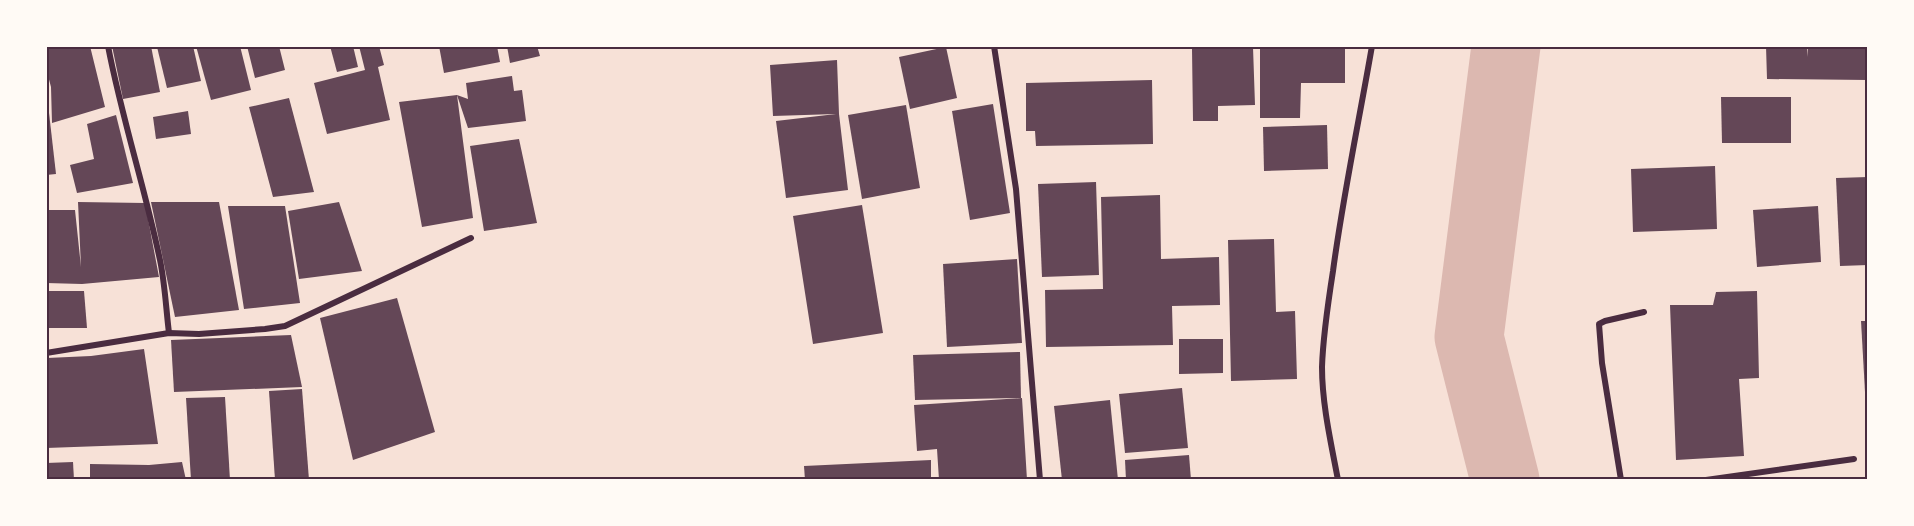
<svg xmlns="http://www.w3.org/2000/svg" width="1914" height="526" viewBox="0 0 1914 526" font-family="'PT Sans Narrow',sans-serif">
  <rect width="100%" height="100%" fill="#f7e1d7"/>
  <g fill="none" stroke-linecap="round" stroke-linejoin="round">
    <path stroke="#dcb8b0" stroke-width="69" d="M 1505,480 L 1469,337 L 1506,46"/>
  </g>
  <g fill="#644757">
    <path d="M 46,46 L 90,46 L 105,107 L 52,123 L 51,87 L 46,68 Z"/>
    <path d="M 112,46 L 151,46 L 160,92 L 123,99 Z"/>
    <path d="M 161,46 L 193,46 L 201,81 L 167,88 L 157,47 Z"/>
    <path d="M 196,46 L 240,46 L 251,90 L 211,100 Z"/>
    <path d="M 247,46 L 279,46 L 285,70 L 255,78 Z"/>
    <path d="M 330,46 L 353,46 L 358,67 L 337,72 Z"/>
    <path d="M 359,46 L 379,46 L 384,65 L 378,67 L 390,120 L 327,134 L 314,83 L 365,70 Z"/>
    <path d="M 439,46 L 497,46 L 500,62 L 444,73 Z"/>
    <path d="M 507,46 L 537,46 L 540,56 L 510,63 Z"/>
    <path d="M 1260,46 L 1345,46 L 1345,83 L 1301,83 L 1300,118 L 1260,118 Z"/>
    <path d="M 1766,46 L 1807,46 L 1807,57 L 1808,46 L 1868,46 L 1868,80 L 1767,79 Z"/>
    <path d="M 946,47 L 957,98 L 910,109 L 899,57 Z"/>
    <path d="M 1253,47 L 1255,105 L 1218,106 L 1218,121 L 1193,121 L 1192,49 Z"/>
    <path d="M 837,60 L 839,114 L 848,190 L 786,198 L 776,121 L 836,114 L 773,116 L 770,65 Z"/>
    <path d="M 512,76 L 514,91 L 522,90 L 526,121 L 468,128 L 457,95 L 473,218 L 422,227 L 399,102 L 457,95 L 468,99 L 466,83 Z"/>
    <path d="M 1152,80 L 1153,144 L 1036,146 L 1035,131 L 1026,131 L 1026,83 Z"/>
    <path d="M 1721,97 L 1791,97 L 1791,143 L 1722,143 Z"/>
    <path d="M 289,98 L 314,192 L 273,197 L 249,107 Z"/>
    <path d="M 46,104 L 48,104 L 56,174 L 46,175 Z"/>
    <path d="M 993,104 L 1010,213 L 970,220 L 952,111 Z"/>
    <path d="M 906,105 L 920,188 L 862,199 L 848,115 Z"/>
    <path d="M 188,111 L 191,134 L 156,139 L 153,117 Z"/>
    <path d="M 116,115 L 133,183 L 77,193 L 70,165 L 94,159 L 87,124 Z"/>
    <path d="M 1327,125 L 1328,169 L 1264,171 L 1263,127 Z"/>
    <path d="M 519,139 L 537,223 L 484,231 L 470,146 Z"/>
    <path d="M 1715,166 L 1717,229 L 1633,232 L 1631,169 Z"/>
    <path d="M 1868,177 L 1868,265 L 1840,266 L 1836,178 Z"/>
    <path d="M 1096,182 L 1099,275 L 1042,277 L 1038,184 Z"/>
    <path d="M 1160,195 L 1161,259 L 1219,257 L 1220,305 L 1172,306 L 1173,345 L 1046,347 L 1045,290 L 1103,289 L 1101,197 Z"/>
    <path d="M 78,202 L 145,203 L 159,277 L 82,284 L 46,283 L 46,210 L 75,210 L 81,267 Z"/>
    <path d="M 151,202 L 219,202 L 239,310 L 175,317 Z"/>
    <path d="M 339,202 L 362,271 L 299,279 L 288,211 Z"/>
    <path d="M 862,205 L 883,333 L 813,344 L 793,216 Z"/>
    <path d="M 228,206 L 285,206 L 300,303 L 244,309 Z"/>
    <path d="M 1818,206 L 1821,262 L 1757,267 L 1753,210 Z"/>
    <path d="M 1274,239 L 1276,312 L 1295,311 L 1297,379 L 1231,381 L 1228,240 Z"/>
    <path d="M 1017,259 L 1022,343 L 947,347 L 943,264 Z"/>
    <path d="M 46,291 L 84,291 L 87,328 L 46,328 Z"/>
    <path d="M 1757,291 L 1759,378 L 1739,379 L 1744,456 L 1676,460 L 1670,305 L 1713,305 L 1716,292 Z"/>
    <path d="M 397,298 L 435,432 L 353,460 L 320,318 Z"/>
    <path d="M 1861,321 L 1868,321 L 1868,392 L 1865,392 Z"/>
    <path d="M 291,335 L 302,387 L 174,392 L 171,340 Z"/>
    <path d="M 1179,339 L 1223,339 L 1223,373 L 1179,374 Z"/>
    <path d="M 144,349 L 158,444 L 46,448 L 47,358 L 91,356 Z"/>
    <path d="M 1020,352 L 1021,398 L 915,400 L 913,355 Z"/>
    <path d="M 1182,388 L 1188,448 L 1125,453 L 1119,394 Z"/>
    <path d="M 302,389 L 309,480 L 275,480 L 269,391 Z"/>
    <path d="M 225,397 L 230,480 L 191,480 L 186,398 Z"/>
    <path d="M 1022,398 L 1027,480 L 939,480 L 937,449 L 917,451 L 914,405 Z"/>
    <path d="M 1110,400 L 1118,480 L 1062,480 L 1054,406 Z"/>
    <path d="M 1189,455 L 1191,480 L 1126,480 L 1125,460 Z"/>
    <path d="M 931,460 L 931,480 L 805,480 L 804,466 Z"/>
    <path d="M 73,462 L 74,480 L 46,480 L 46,463 Z"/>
    <path d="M 182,462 L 186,480 L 90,480 L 90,464 L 149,465 Z"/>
  </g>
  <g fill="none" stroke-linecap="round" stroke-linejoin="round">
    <g stroke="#4a2c40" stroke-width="6">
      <path d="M 108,46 C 122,119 145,188 160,260 C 165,284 166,309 169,333"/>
      <path d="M 994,46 L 1016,189 L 1040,480"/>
      <path d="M 46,353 L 169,333 L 199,334 L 265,329 L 285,326 L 471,238"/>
      <path d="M 1338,480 C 1331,443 1322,404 1322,367 C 1323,335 1328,303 1333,271 C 1343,196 1359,121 1372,46"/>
      <path d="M 1621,480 L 1602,363 L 1599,324 L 1605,321 L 1644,312"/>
      <path d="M 1706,480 L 1854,459"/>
    </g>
  </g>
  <rect width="1914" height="526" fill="none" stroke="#fffaf5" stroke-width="96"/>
  <rect x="48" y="48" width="1818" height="430" fill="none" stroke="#4a2c40" stroke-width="2"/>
</svg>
